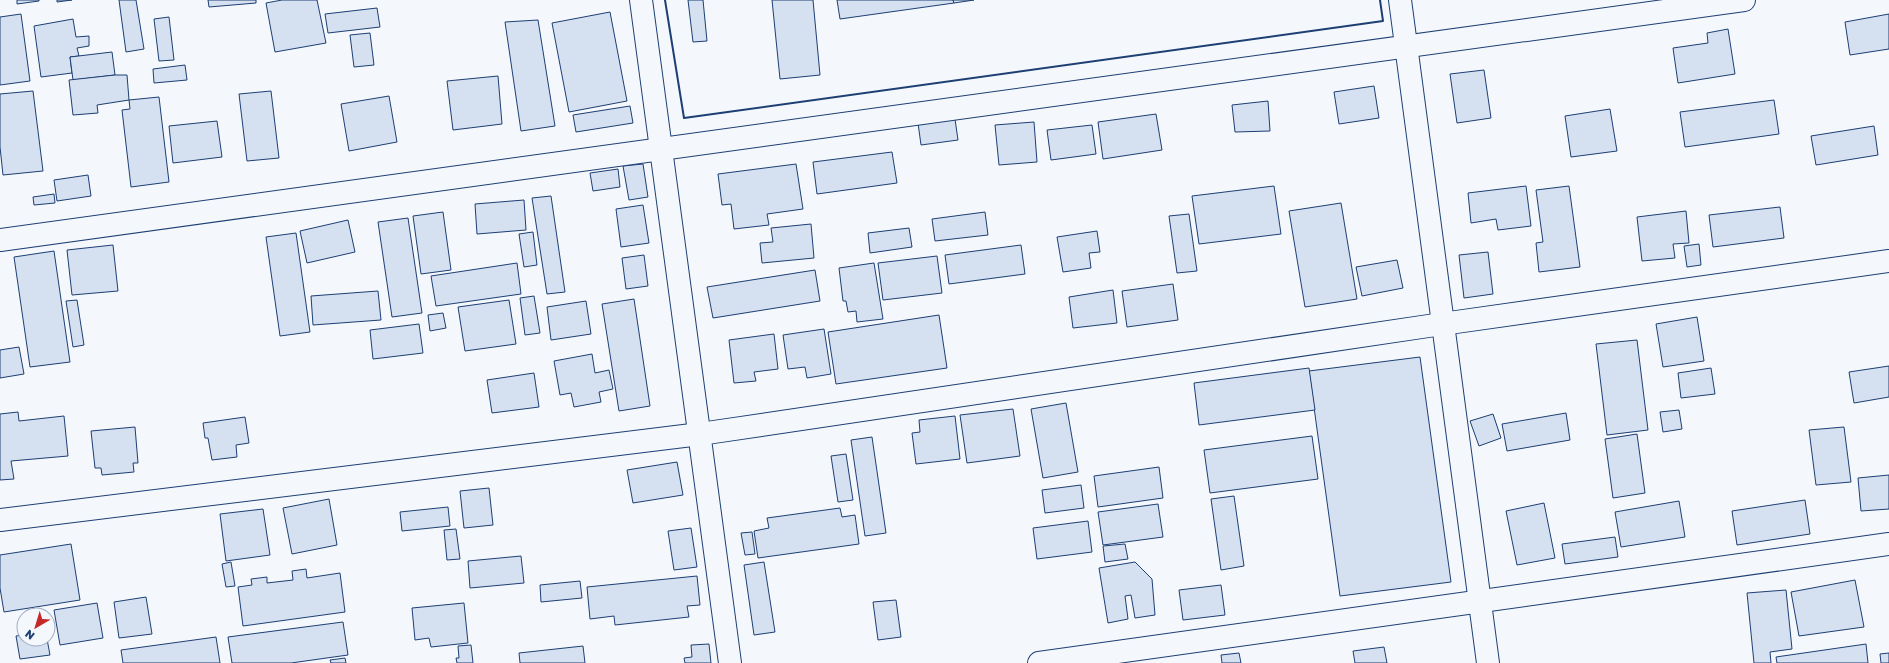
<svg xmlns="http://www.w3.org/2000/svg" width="1889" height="663" viewBox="0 0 1889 663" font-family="'Golos Text',sans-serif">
  <rect width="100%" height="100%" fill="#f4f7fb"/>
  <g fill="#d5e0f0" stroke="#1d3f73">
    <path d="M 17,0 L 39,0 L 39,1 L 17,4 Z"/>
    <path d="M 57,0 L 72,0 L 57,2 Z"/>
    <path d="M 119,0 L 136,0 L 144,49 L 126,52 Z"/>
    <path d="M 208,0 L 256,0 L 256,3 L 209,7 Z"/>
    <path d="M 282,0 L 317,0 L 326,43 L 275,52 L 266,3 Z"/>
    <path d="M 688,0 L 703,0 L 707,41 L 693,42 Z"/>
    <path d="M 772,0 L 813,0 L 820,75 L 780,79 Z"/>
    <path d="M 837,0 L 953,0 L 954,3 L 840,19 Z"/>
    <path d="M 953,0 L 974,0 L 954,3 Z"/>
    <path d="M 377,8 L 380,27 L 328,33 L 325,14 Z"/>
    <path d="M 610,12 L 627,101 L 569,112 L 552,23 Z"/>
    <path d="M 21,14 L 30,81 L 0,85 L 0,17 Z"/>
    <path d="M 1889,14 L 1889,49 L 1850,55 L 1845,22 Z"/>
    <path d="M 169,17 L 174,60 L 159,61 L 154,19 Z"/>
    <path d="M 73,19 L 76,37 L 89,36 L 89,46 L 77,48 L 79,56 L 70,57 L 72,73 L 41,77 L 34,26 Z"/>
    <path d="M 538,20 L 555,126 L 521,131 L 505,22 Z"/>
    <path d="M 1728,29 L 1735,74 L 1678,83 L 1673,48 L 1708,43 L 1707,33 Z"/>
    <path d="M 370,33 L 374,65 L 354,67 L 350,35 Z"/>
    <path d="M 112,52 L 115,75 L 73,80 L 70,57 Z"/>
    <path d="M 185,65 L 187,80 L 154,83 L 153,69 Z"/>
    <path d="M 1484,70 L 1491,118 L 1457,123 L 1450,74 Z"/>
    <path d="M 115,75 L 127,75 L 129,100 L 97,105 L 98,113 L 73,115 L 69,80 Z"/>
    <path d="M 498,76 L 502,124 L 453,130 L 447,81 Z"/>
    <path d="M 1374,86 L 1379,118 L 1339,124 L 1334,92 Z"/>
    <path d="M 33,91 L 43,171 L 3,175 L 0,147 L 0,94 Z"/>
    <path d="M 271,91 L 279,158 L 247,161 L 239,94 Z"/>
    <path d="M 389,96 L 397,142 L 349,151 L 341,104 Z"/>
    <path d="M 159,97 L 169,182 L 131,187 L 122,110 L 130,109 L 129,100 Z"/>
    <path d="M 1774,100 L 1779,134 L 1685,147 L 1680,112 Z"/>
    <path d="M 1268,101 L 1270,131 L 1235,132 L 1232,105 Z"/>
    <path d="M 630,106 L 633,123 L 576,132 L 573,115 Z"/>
    <path d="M 1610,109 L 1617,151 L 1571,157 L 1565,116 Z"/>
    <path d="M 1156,114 L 1162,150 L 1103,159 L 1098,122 Z"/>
    <path d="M 955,119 L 958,140 L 921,145 L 918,123 Z"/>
    <path d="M 217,121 L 222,157 L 173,163 L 169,126 Z"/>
    <path d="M 1034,122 L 1037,162 L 999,165 L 995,125 Z"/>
    <path d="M 1092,125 L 1096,154 L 1051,160 L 1047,130 Z"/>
    <path d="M 1874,126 L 1878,155 L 1816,165 L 1811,136 Z"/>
    <path d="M 892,152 L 897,183 L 817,194 L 813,162 Z"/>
    <path d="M 643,164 L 648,197 L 629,200 L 623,166 Z"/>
    <path d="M 796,164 L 803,209 L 767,214 L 769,225 L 734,229 L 731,204 L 722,205 L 718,174 Z"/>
    <path d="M 618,169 L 620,187 L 593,191 L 590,173 Z"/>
    <path d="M 88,175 L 91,196 L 57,201 L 54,180 Z"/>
    <path d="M 1274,186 L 1281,234 L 1199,244 L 1192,196 Z"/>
    <path d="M 1526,186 L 1531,226 L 1498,230 L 1496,219 L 1471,223 L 1468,193 Z"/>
    <path d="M 1569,186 L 1580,267 L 1539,272 L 1536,243 L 1543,242 L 1536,190 Z"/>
    <path d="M 54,194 L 55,203 L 34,205 L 33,197 Z"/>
    <path d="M 551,196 L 565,292 L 547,294 L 532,198 Z"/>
    <path d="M 524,200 L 526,230 L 477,234 L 475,204 Z"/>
    <path d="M 1341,203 L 1357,299 L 1305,307 L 1289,211 Z"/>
    <path d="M 643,205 L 649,243 L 621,247 L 616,209 Z"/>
    <path d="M 1780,207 L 1784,238 L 1713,247 L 1709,215 Z"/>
    <path d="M 1686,211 L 1689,243 L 1673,244 L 1675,258 L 1642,261 L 1637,217 Z"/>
    <path d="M 443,212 L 451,270 L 421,274 L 413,216 Z"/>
    <path d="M 985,212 L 988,235 L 935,241 L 932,219 Z"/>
    <path d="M 1189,214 L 1197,271 L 1177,273 L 1169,216 Z"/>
    <path d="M 408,218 L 422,313 L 392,317 L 378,222 Z"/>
    <path d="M 348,220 L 355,252 L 307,263 L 300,231 Z"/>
    <path d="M 811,224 L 814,258 L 762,263 L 760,243 L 773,242 L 771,228 Z"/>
    <path d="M 909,228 L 912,247 L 870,253 L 868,233 Z"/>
    <path d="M 1097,231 L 1100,252 L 1089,253 L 1091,268 L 1063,272 L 1057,237 Z"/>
    <path d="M 533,232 L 537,265 L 524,267 L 519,234 Z"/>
    <path d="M 296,233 L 310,332 L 280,336 L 266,237 Z"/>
    <path d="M 1699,244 L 1701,265 L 1687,267 L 1684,246 Z"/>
    <path d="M 113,245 L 118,291 L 72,295 L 67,250 Z"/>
    <path d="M 1021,245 L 1025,274 L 949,284 L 945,255 Z"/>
    <path d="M 54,251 L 70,362 L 30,367 L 14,257 Z"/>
    <path d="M 1488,252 L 1493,294 L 1464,298 L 1459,255 Z"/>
    <path d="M 644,255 L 648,286 L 626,289 L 622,258 Z"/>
    <path d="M 937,256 L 942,293 L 883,300 L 878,263 Z"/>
    <path d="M 1397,260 L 1403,288 L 1362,296 L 1356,267 Z"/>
    <path d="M 517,263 L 521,294 L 436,306 L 431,276 Z"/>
    <path d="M 874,263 L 883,319 L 857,322 L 856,311 L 848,312 L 846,301 L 843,301 L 839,268 Z"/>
    <path d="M 815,270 L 820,301 L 713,318 L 707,287 Z"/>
    <path d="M 1173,284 L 1178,320 L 1127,327 L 1122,291 Z"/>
    <path d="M 1113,290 L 1117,323 L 1073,328 L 1069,297 Z"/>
    <path d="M 378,291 L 381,320 L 313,325 L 311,296 Z"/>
    <path d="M 534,296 L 540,333 L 525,335 L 520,298 Z"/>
    <path d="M 634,299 L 650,406 L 619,411 L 602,304 Z"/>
    <path d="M 77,300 L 84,345 L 73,347 L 66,301 Z"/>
    <path d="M 509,300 L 516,344 L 465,351 L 458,307 Z"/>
    <path d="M 586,301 L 591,334 L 551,340 L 547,307 Z"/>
    <path d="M 443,313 L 446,328 L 430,331 L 428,315 Z"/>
    <path d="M 939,315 L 947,368 L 836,384 L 828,332 Z"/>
    <path d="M 1697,317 L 1704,361 L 1663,367 L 1656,324 Z"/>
    <path d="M 419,324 L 423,353 L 373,359 L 370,330 Z"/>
    <path d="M 824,329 L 831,374 L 807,378 L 805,367 L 788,369 L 783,335 Z"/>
    <path d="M 774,334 L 778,369 L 754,372 L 756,381 L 734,383 L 729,340 Z"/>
    <path d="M 1637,340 L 1648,430 L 1607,435 L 1596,344 Z"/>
    <path d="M 19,347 L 24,374 L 0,378 L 0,350 Z"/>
    <path d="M 592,354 L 595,373 L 609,370 L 613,389 L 599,392 L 601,402 L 574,407 L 571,393 L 560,395 L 554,361 Z"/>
    <path d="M 1420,357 L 1451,582 L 1340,596 L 1309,371 Z"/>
    <path d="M 1889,366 L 1889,397 L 1854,403 L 1849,372 Z"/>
    <path d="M 1309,368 L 1315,410 L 1199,425 L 1194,383 Z"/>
    <path d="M 1711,368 L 1715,394 L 1681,398 L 1678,373 Z"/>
    <path d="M 534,373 L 539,407 L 492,413 L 487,380 Z"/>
    <path d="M 1066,403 L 1078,472 L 1043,478 L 1031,409 Z"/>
    <path d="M 1013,409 L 1020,456 L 967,463 L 960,415 Z"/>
    <path d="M 1679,410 L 1682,429 L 1663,432 L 1660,412 Z"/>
    <path d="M 18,412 L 19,421 L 64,416 L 68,456 L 11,461 L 14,479 L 0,480 L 0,414 Z"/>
    <path d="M 1566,413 L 1570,440 L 1507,451 L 1502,424 Z"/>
    <path d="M 1493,414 L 1501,438 L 1479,446 L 1470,421 Z"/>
    <path d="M 955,416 L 960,459 L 916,464 L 912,433 L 920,432 L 919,420 Z"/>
    <path d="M 245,417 L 249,443 L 236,445 L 237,457 L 212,460 L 208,438 L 205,438 L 203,423 Z"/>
    <path d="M 135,427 L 138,463 L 133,463 L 134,472 L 102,475 L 101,468 L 95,468 L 91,431 Z"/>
    <path d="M 1844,427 L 1851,482 L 1816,485 L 1809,430 Z"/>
    <path d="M 1637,434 L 1645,493 L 1613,498 L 1605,439 Z"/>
    <path d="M 1312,436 L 1318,479 L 1210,493 L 1204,450 Z"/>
    <path d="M 872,437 L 886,533 L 865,536 L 851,440 Z"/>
    <path d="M 846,454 L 853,500 L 838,502 L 831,456 Z"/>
    <path d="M 677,462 L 683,495 L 633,503 L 627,470 Z"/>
    <path d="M 1159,467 L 1163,498 L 1098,507 L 1094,476 Z"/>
    <path d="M 1889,475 L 1889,509 L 1861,511 L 1858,478 Z"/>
    <path d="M 1081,485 L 1084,508 L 1045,513 L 1042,490 Z"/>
    <path d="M 489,488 L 493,525 L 464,528 L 460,491 Z"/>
    <path d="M 1234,496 L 1244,566 L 1221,570 L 1211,499 Z"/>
    <path d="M 329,499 L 337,545 L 292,554 L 283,508 Z"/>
    <path d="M 1805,500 L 1810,534 L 1737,545 L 1732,511 Z"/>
    <path d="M 1679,501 L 1685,537 L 1621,547 L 1615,512 Z"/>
    <path d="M 1544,503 L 1555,558 L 1517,565 L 1506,511 Z"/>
    <path d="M 1158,504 L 1163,537 L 1103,545 L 1098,512 Z"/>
    <path d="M 448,507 L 450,526 L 402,531 L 400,512 Z"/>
    <path d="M 840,508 L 842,517 L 855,515 L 859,544 L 758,558 L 754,531 L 769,528 L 767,518 Z"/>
    <path d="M 263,509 L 270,555 L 226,561 L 220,514 Z"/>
    <path d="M 1088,521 L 1092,552 L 1037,559 L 1033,528 Z"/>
    <path d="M 691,528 L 697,567 L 674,570 L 668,531 Z"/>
    <path d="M 456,529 L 460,559 L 447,560 L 444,530 Z"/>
    <path d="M 752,532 L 755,554 L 745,555 L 741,533 Z"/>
    <path d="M 1615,537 L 1618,557 L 1565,564 L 1562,544 Z"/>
    <path d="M 71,544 L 80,600 L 4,612 L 0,588 L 0,555 Z"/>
    <path d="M 1125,544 L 1128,559 L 1105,562 L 1103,546 Z"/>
    <path d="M 521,556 L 524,583 L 470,588 L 468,561 Z"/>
    <path d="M 231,562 L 235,586 L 226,587 L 222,564 Z"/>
    <path d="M 764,562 L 775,632 L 754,635 L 744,565 Z"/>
    <path d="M 1135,562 L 1152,579 L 1155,615 L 1135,618 L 1131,595 L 1125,596 L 1128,619 L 1108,623 L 1099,568 Z"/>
    <path d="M 306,569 L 307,578 L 340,573 L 345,612 L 243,626 L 238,587 L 252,585 L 251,579 L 267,577 L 267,583 L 293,580 L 292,571 Z"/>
    <path d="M 697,576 L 700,605 L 687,606 L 689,617 L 615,625 L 614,616 L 590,619 L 587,587 Z"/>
    <path d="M 1855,580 L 1864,627 L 1799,636 L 1791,592 Z"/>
    <path d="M 580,581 L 582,598 L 541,602 L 540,585 Z"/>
    <path d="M 1221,585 L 1225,615 L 1183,620 L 1179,590 Z"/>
    <path d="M 1786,590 L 1792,649 L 1770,652 L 1771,663 L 1754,663 L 1747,593 Z"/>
    <path d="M 146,597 L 152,634 L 119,638 L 114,602 Z"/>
    <path d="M 896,600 L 901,637 L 878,640 L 873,602 Z"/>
    <path d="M 97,603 L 103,638 L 60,645 L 54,610 Z"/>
    <path d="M 464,603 L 468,643 L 431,647 L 429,638 L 415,640 L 412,608 Z"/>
    <path d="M 343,622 L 348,655 L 291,663 L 232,663 L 228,637 Z"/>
    <path d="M 24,635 L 24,639 L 47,639 L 50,655 L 20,659 L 16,636 Z"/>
    <path d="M 216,637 L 220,663 L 123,663 L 121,650 Z"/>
    <path d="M 709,644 L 711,663 L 685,663 L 684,658 L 692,657 L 691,645 Z"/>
    <path d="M 1866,644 L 1868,663 L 1777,663 L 1776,657 Z"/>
    <path d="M 471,645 L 473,663 L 457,663 L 456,658 L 459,658 L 458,646 Z"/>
    <path d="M 583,646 L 585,663 L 520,663 L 519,653 Z"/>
    <path d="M 1384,647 L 1387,663 L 1355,663 L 1353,651 Z"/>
    <path d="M 1239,653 L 1241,663 L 1222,663 L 1221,655 Z"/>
    <path d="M 1889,653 L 1889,663 L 1881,663 L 1880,654 Z"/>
    <path d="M 345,658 L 346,663 L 331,663 L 330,660 Z"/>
  </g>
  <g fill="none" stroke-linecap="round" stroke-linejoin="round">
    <g stroke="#1d3f73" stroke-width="24">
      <g id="minor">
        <path d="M 641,0 L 730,663"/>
        <path d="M 1400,0 L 1488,663"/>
        <path d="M 0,240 C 582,160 1163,77 1744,0"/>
        <path d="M 0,520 L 700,434 L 1442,324 L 1889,261"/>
        <path d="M 1039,663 L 1889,544"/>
      </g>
    </g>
    <use href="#minor" stroke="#f4f7fb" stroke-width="22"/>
    <path stroke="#1d3f73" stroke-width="2" d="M 665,0 L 684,118 L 1383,21 L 1380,0"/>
  </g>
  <g transform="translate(36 627) rotate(218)"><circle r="19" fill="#f4f7fb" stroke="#9eadc5"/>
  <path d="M0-3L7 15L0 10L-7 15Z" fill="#c62828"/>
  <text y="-6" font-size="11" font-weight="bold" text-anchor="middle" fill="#1d3f73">N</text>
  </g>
</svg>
